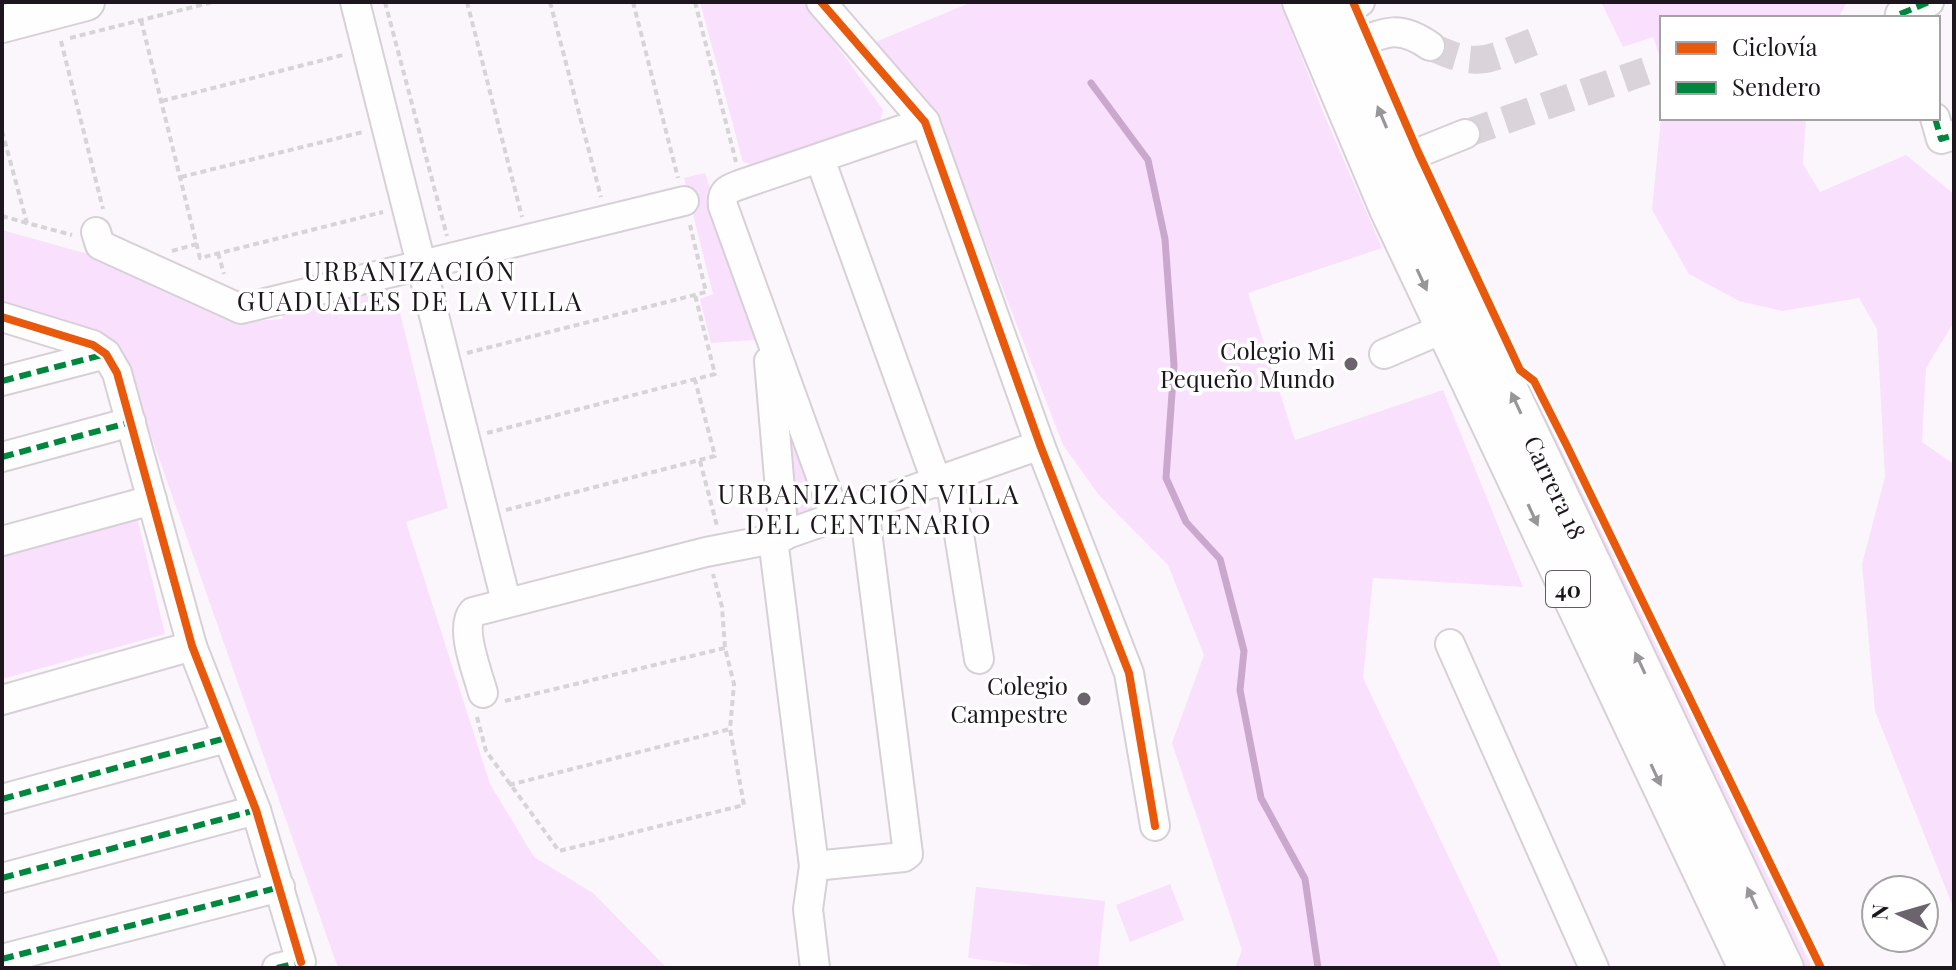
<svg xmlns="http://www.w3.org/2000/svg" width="1956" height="970" viewBox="0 0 1956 970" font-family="'Playfair Display',serif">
  <rect width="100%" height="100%" fill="#fbf6fb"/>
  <g fill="#f9e0fc">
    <path d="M 700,2 L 806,2 L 883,110 L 879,126 L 756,166 L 743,162 Z"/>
    <path d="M 972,2 L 1280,2 L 1323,112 L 1382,248 L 1248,293 L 1295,440 L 1443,390 L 1523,587 L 1373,578 L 1363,678 L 1502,968 L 1235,968 L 1242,950 L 1172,743 L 1204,655 L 1168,565 L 1099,495 L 1063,445 L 936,115 L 873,43 Z"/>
    <path d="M 1601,2 L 1847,2 L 1838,18 L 1662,18 L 1662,63 L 1653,37 L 1623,47 Z"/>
    <path d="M 1662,108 L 1662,118 L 1806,118 L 1803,164 L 1820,192 L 1906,155 L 1954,194 L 1954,322 L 1926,368 L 1922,442 L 1954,464 L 1954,909 L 1875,711 L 1862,564 L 1885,477 L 1877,329 L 1859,298 L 1782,311 L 1739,301 L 1689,274 L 1652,210 Z"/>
    <path d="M 705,173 L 751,314 L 755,340 L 711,343 L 700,299 L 713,294 L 684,178 Z"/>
    <path d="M 2,230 L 95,256 L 242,322 L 283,319 L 278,307 L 392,280 L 448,508 L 406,522 L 490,784 L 534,857 L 593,893 L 667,968 L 338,968 L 127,367 L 97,334 L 2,302 Z"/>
    <path d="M 1533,390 L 1812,968 L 1797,968 L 1527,392 Z"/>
    <path d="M 780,391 L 822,512 L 791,522 Z"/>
    <path d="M 135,509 L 165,634 L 2,679 L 2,550 Z"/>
    <path d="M 1170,884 L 1184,920 L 1130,942 L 1116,905 Z"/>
    <path d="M 976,887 L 1105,901 L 1098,968 L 1053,968 L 968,958 Z"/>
  </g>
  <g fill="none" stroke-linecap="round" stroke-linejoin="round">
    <path stroke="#caa8ce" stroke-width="7" d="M 1091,83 L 1148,160 L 1165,239 L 1174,365 L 1166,478 L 1186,522 L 1220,559 L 1244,651 L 1240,690 L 1261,798 L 1305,879 L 1318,968"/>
    <g stroke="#dad4da" stroke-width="28" stroke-dasharray="28 14" stroke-linecap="butt">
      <path d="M 1430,46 C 1478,69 1486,60 1533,42"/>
      <path d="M 1465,134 L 1646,71"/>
    </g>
    <g stroke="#d7d0d7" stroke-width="32">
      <g id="minor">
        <path d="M 355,2 L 506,601"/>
        <path d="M 821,2 L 925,122 L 1040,445 L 1129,673 L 1155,826"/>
        <path d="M 1900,14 L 1929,2"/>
        <path d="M 1338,15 L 1360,2"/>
        <path d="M 1352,46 C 1385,32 1398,24 1430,46"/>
        <path d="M 1935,118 L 1941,139 L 1954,135"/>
        <path d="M 820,159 L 937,483"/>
        <path d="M 1400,160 L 1465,134"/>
        <path d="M 96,232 L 100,245 L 241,309 L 684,201"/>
        <path d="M 2,317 L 93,345 L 106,354 L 117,373 L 192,646 L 256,810 L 301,962 L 277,968"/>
        <path d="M 1384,354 L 1445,328"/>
        <path d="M 769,361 L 784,536"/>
        <path d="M 2,381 L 106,354"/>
        <path d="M 2,457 L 131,422"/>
        <path d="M 950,478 L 979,659"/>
        <path d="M 836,518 L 723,206 C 721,190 729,189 742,184 L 925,122"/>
        <path d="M 773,539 L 814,866 L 808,909 L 815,968"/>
        <path d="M 2,541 L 152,500"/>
        <path d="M 1450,644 L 1594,968"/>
        <path d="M 483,693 C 478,674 459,628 473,612 L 706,552 L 773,539 L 1040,445"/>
        <path d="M 2,700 L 192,646"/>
        <path d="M 2,799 L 226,738"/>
        <path d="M 814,866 L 904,857 L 908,854 L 864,508"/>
        <path d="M 2,878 L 256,810"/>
        <path d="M 2,959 L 280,887"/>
      </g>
    </g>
    <g stroke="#d7d0d7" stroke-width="40">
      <g id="major">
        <path d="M 1301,2 L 1388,209 L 1747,968"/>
        <path id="s1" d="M 1333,2 L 1400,160 L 1785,968"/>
        <path d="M 2,24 L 86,2"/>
      </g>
    </g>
    <g stroke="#d6d4d6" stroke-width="4" stroke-dasharray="6 4" stroke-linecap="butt">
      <path d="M 385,2 L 447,236"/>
      <path d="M 467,2 L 522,217"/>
      <path d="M 550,2 L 601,197"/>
      <path d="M 633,2 L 678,178"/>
      <path d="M 695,2 L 736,162"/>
      <path d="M 141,20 L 200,258 L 383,212"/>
      <path d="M 70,38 L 213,2"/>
      <path d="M 61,41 L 103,209"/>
      <path d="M 162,101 L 343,55"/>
      <path d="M 2,131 L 27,223 L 72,235"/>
      <path d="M 181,177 L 363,132"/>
      <path d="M 2,216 L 27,223"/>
      <path d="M 172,251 L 197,244"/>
      <path d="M 218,253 L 224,274"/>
      <path d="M 467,353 L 706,292 L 690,225"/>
      <path d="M 487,433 L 715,374 L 695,295"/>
      <path d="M 700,461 L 717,526"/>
      <path d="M 506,510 L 715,456 L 695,380"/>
      <path d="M 505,701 L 725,648"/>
      <path d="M 477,717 L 486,751 L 559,851 L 744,805 L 730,729 L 734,684 L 725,648 L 722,607 L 713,574"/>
      <path d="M 509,785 L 730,729"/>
    </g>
    <use href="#minor" stroke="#fefefe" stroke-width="28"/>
    <use href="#major" stroke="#fefefe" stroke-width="36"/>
    <g stroke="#00873e" stroke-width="6" stroke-dasharray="12 6" stroke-linecap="butt">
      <path d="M 1900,14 L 1929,2"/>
      <path d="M 1935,118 L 1941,139 L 1954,135"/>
      <path d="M 2,381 L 106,354"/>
      <path d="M 2,457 L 131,422"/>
      <path d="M 2,799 L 226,738"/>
      <path d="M 2,878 L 256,810"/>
      <path d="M 2,959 L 280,887"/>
      <path d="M 277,968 L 301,962"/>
    </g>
    <g stroke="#fff" stroke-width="13">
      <g id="cycleway">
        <path d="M 821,2 L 925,122 L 1040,445 L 1129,673 L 1155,826"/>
        <path d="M 1353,2 L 1418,152 L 1520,370 L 1534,381 L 1567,446 L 1821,968"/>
        <path d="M 2,317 L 93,345 L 106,354 L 117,373 L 192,646 L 256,810 L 301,962"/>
      </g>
    </g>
    <use href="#cycleway" stroke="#e8590c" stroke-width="8"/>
  </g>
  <defs><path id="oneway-solid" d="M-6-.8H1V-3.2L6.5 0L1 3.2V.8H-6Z" transform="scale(2)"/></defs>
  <g fill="#99969a">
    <use href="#oneway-solid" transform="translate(1382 117) rotate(-113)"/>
    <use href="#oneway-solid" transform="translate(1422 280) rotate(65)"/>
    <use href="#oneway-solid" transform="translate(1516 403) rotate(-115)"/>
    <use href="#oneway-solid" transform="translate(1533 515) rotate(65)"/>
    <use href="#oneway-solid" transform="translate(1640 663) rotate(-115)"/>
    <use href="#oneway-solid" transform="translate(1656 775) rotate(65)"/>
    <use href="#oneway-solid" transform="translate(1752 898) rotate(-115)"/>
  </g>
  <g fill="#6b646c" stroke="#fff" stroke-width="3">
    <circle cx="1351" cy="364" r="8"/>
    <circle cx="1084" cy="699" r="8"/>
  </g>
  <g text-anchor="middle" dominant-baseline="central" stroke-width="7" stroke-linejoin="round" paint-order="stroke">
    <rect fill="#fff" stroke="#625c62" stroke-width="2" x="1546" y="571" width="44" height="36" rx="6"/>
    <g font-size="22" font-weight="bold" fill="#1e161f">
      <text x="1568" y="589">40</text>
    </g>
    <g font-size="24" fill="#1e161f" stroke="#fff" text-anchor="end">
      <text x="1335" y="350">Colegio Mi<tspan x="1335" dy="28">Pequeño Mundo</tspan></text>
      <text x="1068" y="685">Colegio<tspan x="1068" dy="28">Campestre</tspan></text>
    </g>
    <g font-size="24" fill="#1e161f" stroke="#fff">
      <text stroke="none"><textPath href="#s1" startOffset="534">Carrera 18</textPath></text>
    </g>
    <g font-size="26" letter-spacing="2" fill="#1e161f" stroke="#fff">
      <text x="410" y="270">URBANIZACIÓN<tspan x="410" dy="30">GUADUALES DE LA VILLA</tspan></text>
      <text x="869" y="493">URBANIZACIÓN VILLA<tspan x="869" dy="30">DEL CENTENARIO</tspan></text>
    </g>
  </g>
  <rect width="1956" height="970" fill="none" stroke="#1e161f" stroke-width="8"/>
  <rect x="1660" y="16" width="280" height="104" fill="#ffffff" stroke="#a5a2a5" stroke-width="2"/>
  <rect x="1676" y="42" width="40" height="12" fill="#e8590c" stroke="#a5a2a5" stroke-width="2"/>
  <text x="1732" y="56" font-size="24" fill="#1e161f">Ciclovía</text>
  <rect x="1676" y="82" width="40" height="12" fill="#00873e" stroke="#a5a2a5" stroke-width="2"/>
  <text x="1732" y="96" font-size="24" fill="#1e161f">Sendero</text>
  <g transform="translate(1900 914) rotate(275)"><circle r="38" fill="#ffffff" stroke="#a5a2a5" stroke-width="2"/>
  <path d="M0-6L14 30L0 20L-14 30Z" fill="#6b646c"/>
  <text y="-12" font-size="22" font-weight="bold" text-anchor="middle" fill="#1e161f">N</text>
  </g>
</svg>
